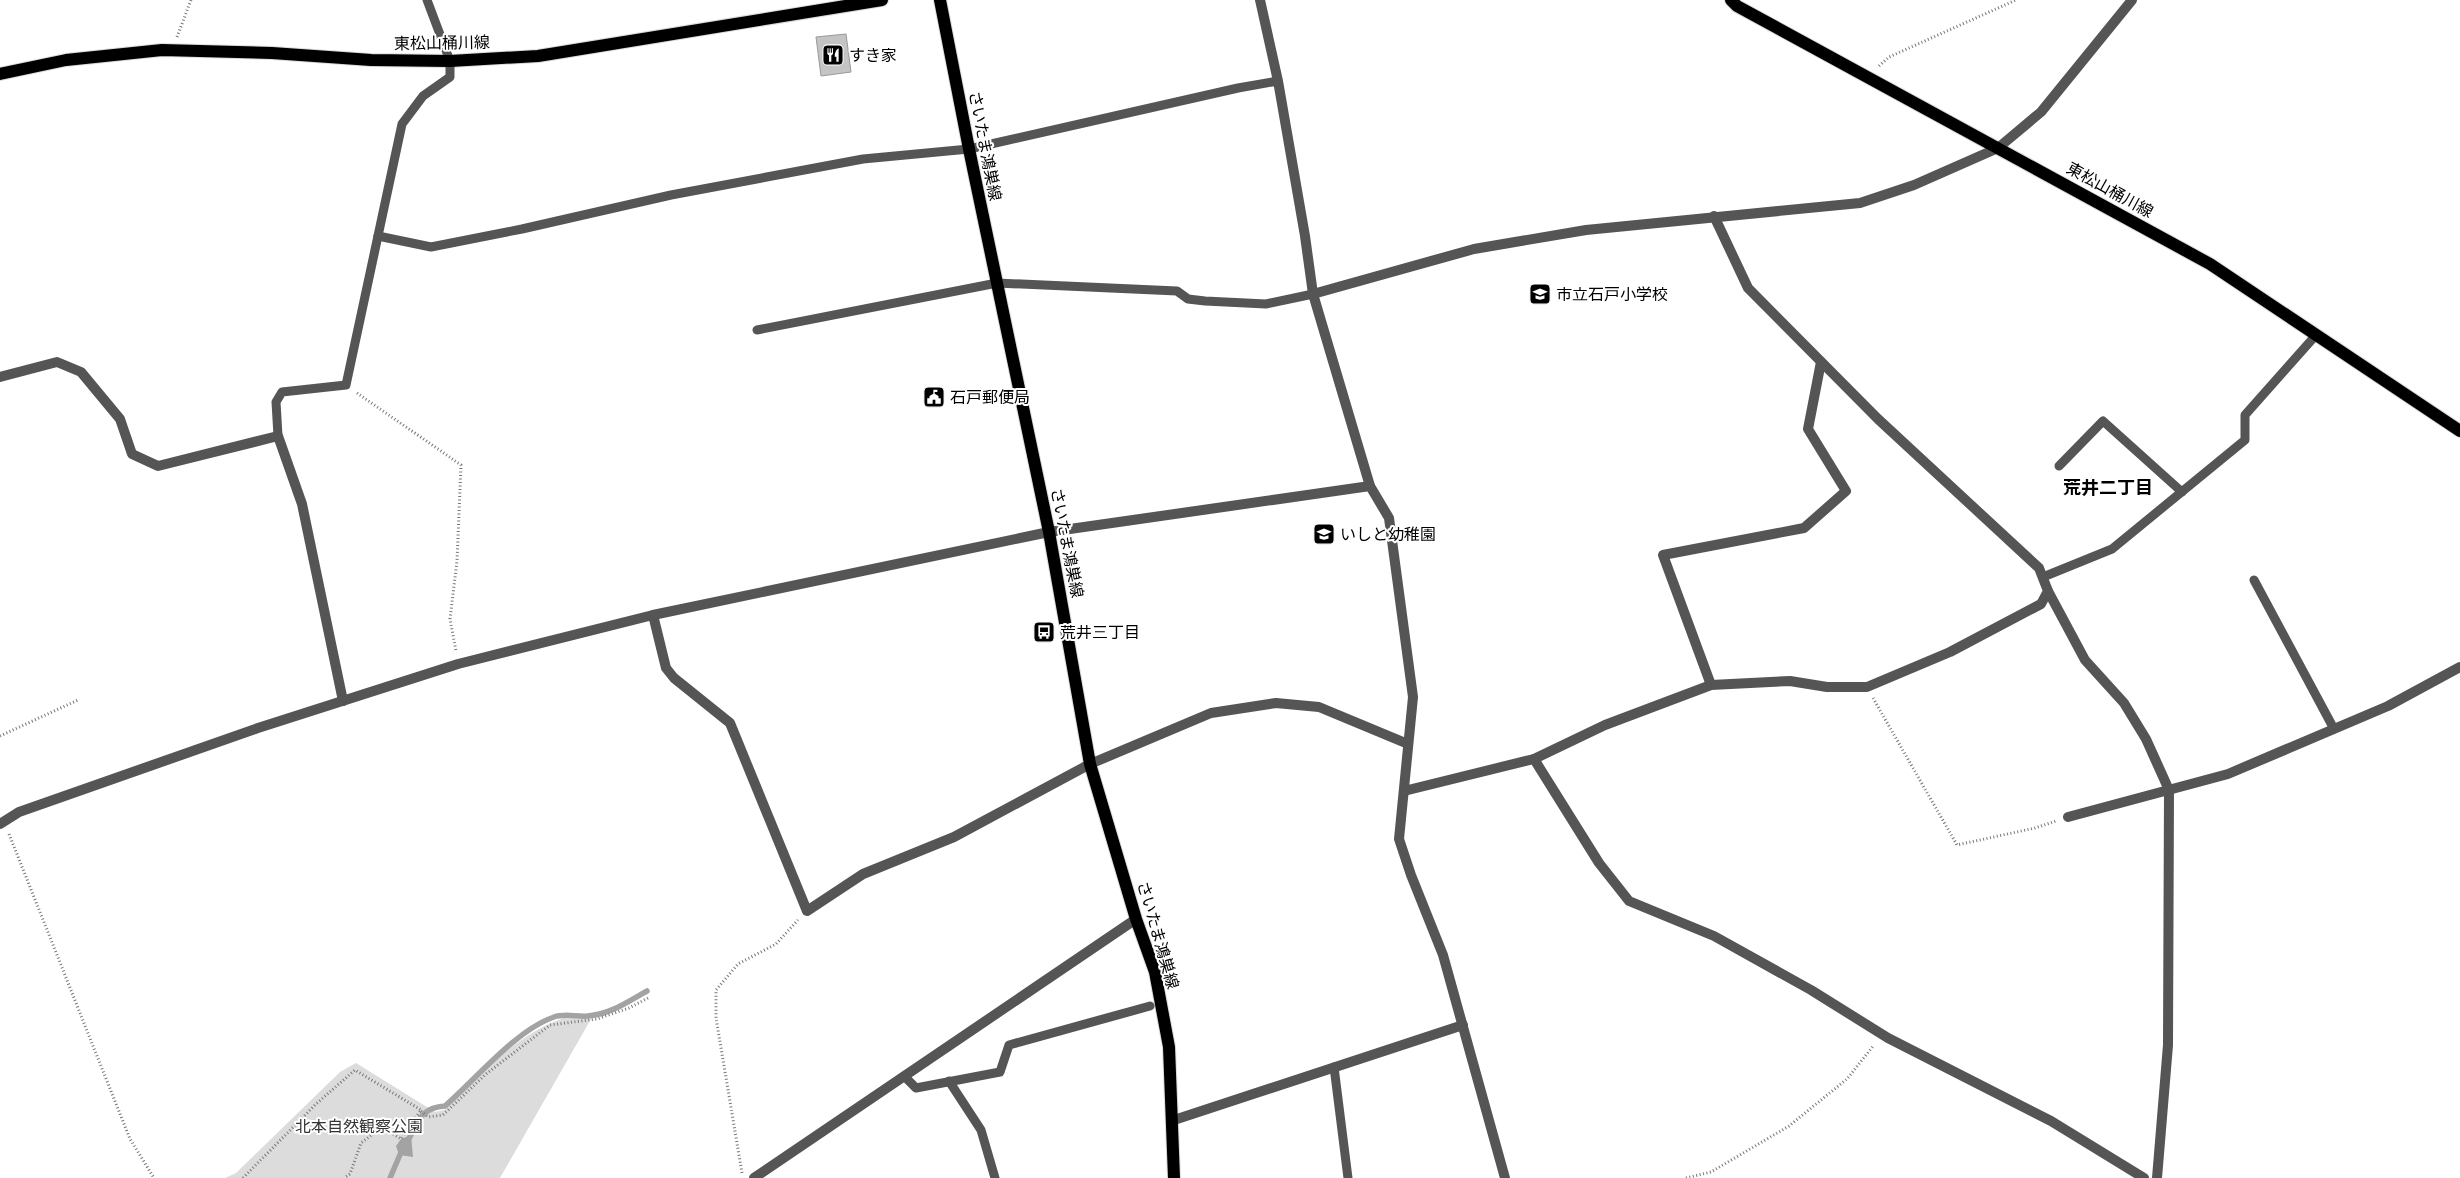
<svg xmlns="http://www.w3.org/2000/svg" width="2460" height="1178" viewBox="0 0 2460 1178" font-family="Cabin,'Noto Sans JP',sans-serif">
  <rect width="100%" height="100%" fill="#fff"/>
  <path fill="#dcdcdc" d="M 564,1018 L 591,1019 L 500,1178 L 225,1178 L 236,1173 L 340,1072 L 356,1063 L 435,1112 L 444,1110 C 479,1076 516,1034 564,1018 Z"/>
  <path fill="#a3a3a3" d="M 411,1135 L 413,1157 L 399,1155 L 396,1146 L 401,1139 Z"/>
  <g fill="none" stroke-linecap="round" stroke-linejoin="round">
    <g stroke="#a3a3a3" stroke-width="5.5">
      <path d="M 407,1142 C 419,1122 419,1108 445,1106 C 475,1080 516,1030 554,1017 C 565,1013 576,1017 588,1016 C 611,1014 627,1002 647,991"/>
      <path d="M 390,1178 L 402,1150"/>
    </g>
  </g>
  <path fill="#c4c4c4" stroke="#999" d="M 846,34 L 851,72 L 821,76 L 816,37 Z"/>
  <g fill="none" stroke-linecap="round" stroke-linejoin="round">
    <g stroke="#dbdbdb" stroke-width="14">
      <g id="primary">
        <path d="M 940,0 L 969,149 L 1049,532 L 1090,764 L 1136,919 L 1155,972 L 1169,1047 L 1174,1178"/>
        <path d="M 1731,0 L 1737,6 L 2210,264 L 2460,431"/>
        <path d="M 0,74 L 66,60 L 162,50 L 272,53 L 371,60 L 450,61 L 538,56 L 882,0"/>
      </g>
    </g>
    <g stroke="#777" stroke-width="3" stroke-dasharray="1 2.5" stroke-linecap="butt">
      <path d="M 177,37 L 191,0"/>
      <path d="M 1879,66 L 1889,57 L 2016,0"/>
      <path d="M 357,393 L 461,465 L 457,561 L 450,619 L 456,651"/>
      <path d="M 1873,698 L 1957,845 L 2035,828 L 2056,821"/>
      <path d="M 0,736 L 78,700"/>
      <path d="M 9,834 L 130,1139 L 154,1178"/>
      <path d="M 421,1111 L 428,1117 L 443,1115 L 486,1074 L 550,1025 L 597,1019 L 629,1008 L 650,997"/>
      <path d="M 742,1173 L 716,1018 L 716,990 L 738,964 L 776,944 L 798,920"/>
      <path d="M 243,1178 L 316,1104 L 355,1070 L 421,1110 L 401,1139 L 382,1127 L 361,1143 L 350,1174 L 344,1178"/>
      <path d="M 1686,1178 L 1711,1172 L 1789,1126 L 1847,1079 L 1874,1045"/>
    </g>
    <g stroke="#555" stroke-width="9">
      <path d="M 378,236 L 431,247 L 522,229 L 671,195 L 863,159 L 969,149 L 1238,88 L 1278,81"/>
      <path d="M 757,330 L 997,283 L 1177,291 L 1188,299 L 1205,301 L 1266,304 L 1313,294"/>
      <path d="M 278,436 L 276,402 L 282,392 L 346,385 L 402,124 L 423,96 L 450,77 L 450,61 L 427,0"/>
      <path d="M 2059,466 L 2103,421 L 2182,492"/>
      <path d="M 2043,577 L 2112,549 L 2245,440 L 2245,415 L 2316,335"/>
      <path d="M 2254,580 L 2334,729"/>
      <path d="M 1334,1067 L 1348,1178"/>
      <path d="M 904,1076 L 916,1088 L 1000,1072 L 1009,1045 L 1150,1006"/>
      <path d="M 949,1081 L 981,1130 L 995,1178"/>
    </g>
    <g stroke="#555" stroke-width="10">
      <path d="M 1260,0 L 1278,81 L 1305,236 L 1313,294 L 1370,486 L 1389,518 L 1413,697 L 1399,839 L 1411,875 L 1443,955 L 1505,1178"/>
      <path d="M 1313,294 L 1474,249 L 1586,230 L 1860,203 L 1914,185 L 1998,148"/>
      <path d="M 0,377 L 57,362 L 81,372 L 120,419 L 132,454 L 158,466 L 278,436 L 302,504 L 343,701"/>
      <path d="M 1049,532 L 1370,486"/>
      <path d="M 2048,591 L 2085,660 L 2124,703 L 2146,739 L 2169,790 L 2168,1045 L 2157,1178"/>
      <path d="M 653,615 L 666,668 L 674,678 L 730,723 L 807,911 L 863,874 L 954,837 L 1090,764 L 1211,713 L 1276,703 L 1319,707 L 1408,744"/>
      <path d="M 1711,685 L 1663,555 L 1804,528 L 1846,491 L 1808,429 L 1821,362"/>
      <path d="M 1534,759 L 1599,863 L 1629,901 L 1714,936 L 1811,990 L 1888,1038 L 2051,1121 L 2144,1178"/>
      <path d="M 1404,791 L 1534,759 L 1605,725 L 1711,685 L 1790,681 L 1827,687 L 1867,687 L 1950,652 L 2041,604 L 2048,591 L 2039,568 L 1878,419 L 1748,288 L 1714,216"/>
      <path d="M 2068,817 L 2228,774 L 2388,706 L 2460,667"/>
      <path d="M 1171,1121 L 1463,1025"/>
    </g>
    <g stroke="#555" stroke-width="10">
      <path d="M 1998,148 L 2041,112 L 2132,0"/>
      <path d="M 0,824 L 19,812 L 258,728 L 458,664 L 653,615 L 1049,532"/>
      <path d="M 754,1178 L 1136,919"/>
    </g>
    <use href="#primary" stroke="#000" stroke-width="12"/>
  </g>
  <defs>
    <g id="restaurant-square" transform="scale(1.125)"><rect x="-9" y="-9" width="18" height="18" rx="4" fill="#000" stroke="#fff"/><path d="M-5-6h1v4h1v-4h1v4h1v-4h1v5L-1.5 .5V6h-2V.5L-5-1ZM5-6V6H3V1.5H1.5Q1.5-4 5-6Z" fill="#fff"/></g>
    <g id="school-square" transform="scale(1.125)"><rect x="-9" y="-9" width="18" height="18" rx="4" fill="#000" stroke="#fff"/><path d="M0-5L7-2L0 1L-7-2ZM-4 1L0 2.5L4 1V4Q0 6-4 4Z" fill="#fff"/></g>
    <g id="civic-square" transform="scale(1.125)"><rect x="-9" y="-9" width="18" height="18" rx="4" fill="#000" stroke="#fff"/><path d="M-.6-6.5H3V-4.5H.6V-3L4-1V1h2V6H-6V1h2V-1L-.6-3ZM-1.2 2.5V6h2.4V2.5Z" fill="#fff"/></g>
    <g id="bus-square" transform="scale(1.125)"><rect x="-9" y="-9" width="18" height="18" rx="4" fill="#000" stroke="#fff"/><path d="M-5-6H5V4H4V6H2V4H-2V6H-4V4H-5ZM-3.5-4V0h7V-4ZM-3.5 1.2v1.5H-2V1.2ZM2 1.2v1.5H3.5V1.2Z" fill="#fff"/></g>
  </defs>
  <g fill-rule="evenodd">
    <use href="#restaurant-square" x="833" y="55"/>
    <use href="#school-square" x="1540" y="294"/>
    <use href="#civic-square" x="934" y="397"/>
    <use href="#school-square" x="1324" y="534"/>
    <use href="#bus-square" x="1044" y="632"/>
  </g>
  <g text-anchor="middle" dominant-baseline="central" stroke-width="4" stroke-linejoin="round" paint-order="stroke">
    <g font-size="16" fill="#000" stroke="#fff">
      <text transform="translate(442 43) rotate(-1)">東松山桶川線</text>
      <text transform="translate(985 146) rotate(79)">さいたま鴻巣線</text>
      <text transform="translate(2110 190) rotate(29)">東松山桶川線</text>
      <text transform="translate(1067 543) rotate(79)">さいたま鴻巣線</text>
      <text transform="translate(1158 935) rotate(74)">さいたま鴻巣線</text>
    </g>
    <g font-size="16" fill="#000" stroke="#fff" text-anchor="start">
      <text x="849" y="55">すき家</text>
      <text x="1556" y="294">市立石戸小学校</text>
      <text x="950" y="397">石戸郵便局</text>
      <text x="1340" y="534">いしと幼稚園</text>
      <text x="1060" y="632">荒井三丁目</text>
    </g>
    <g font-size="16" fill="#333" stroke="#fff">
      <text x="359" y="1126">北本自然観察公園</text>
    </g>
    <g font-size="18" font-weight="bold" fill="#000" stroke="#fff">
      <text x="2108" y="488">荒井二丁目</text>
    </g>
  </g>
</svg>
